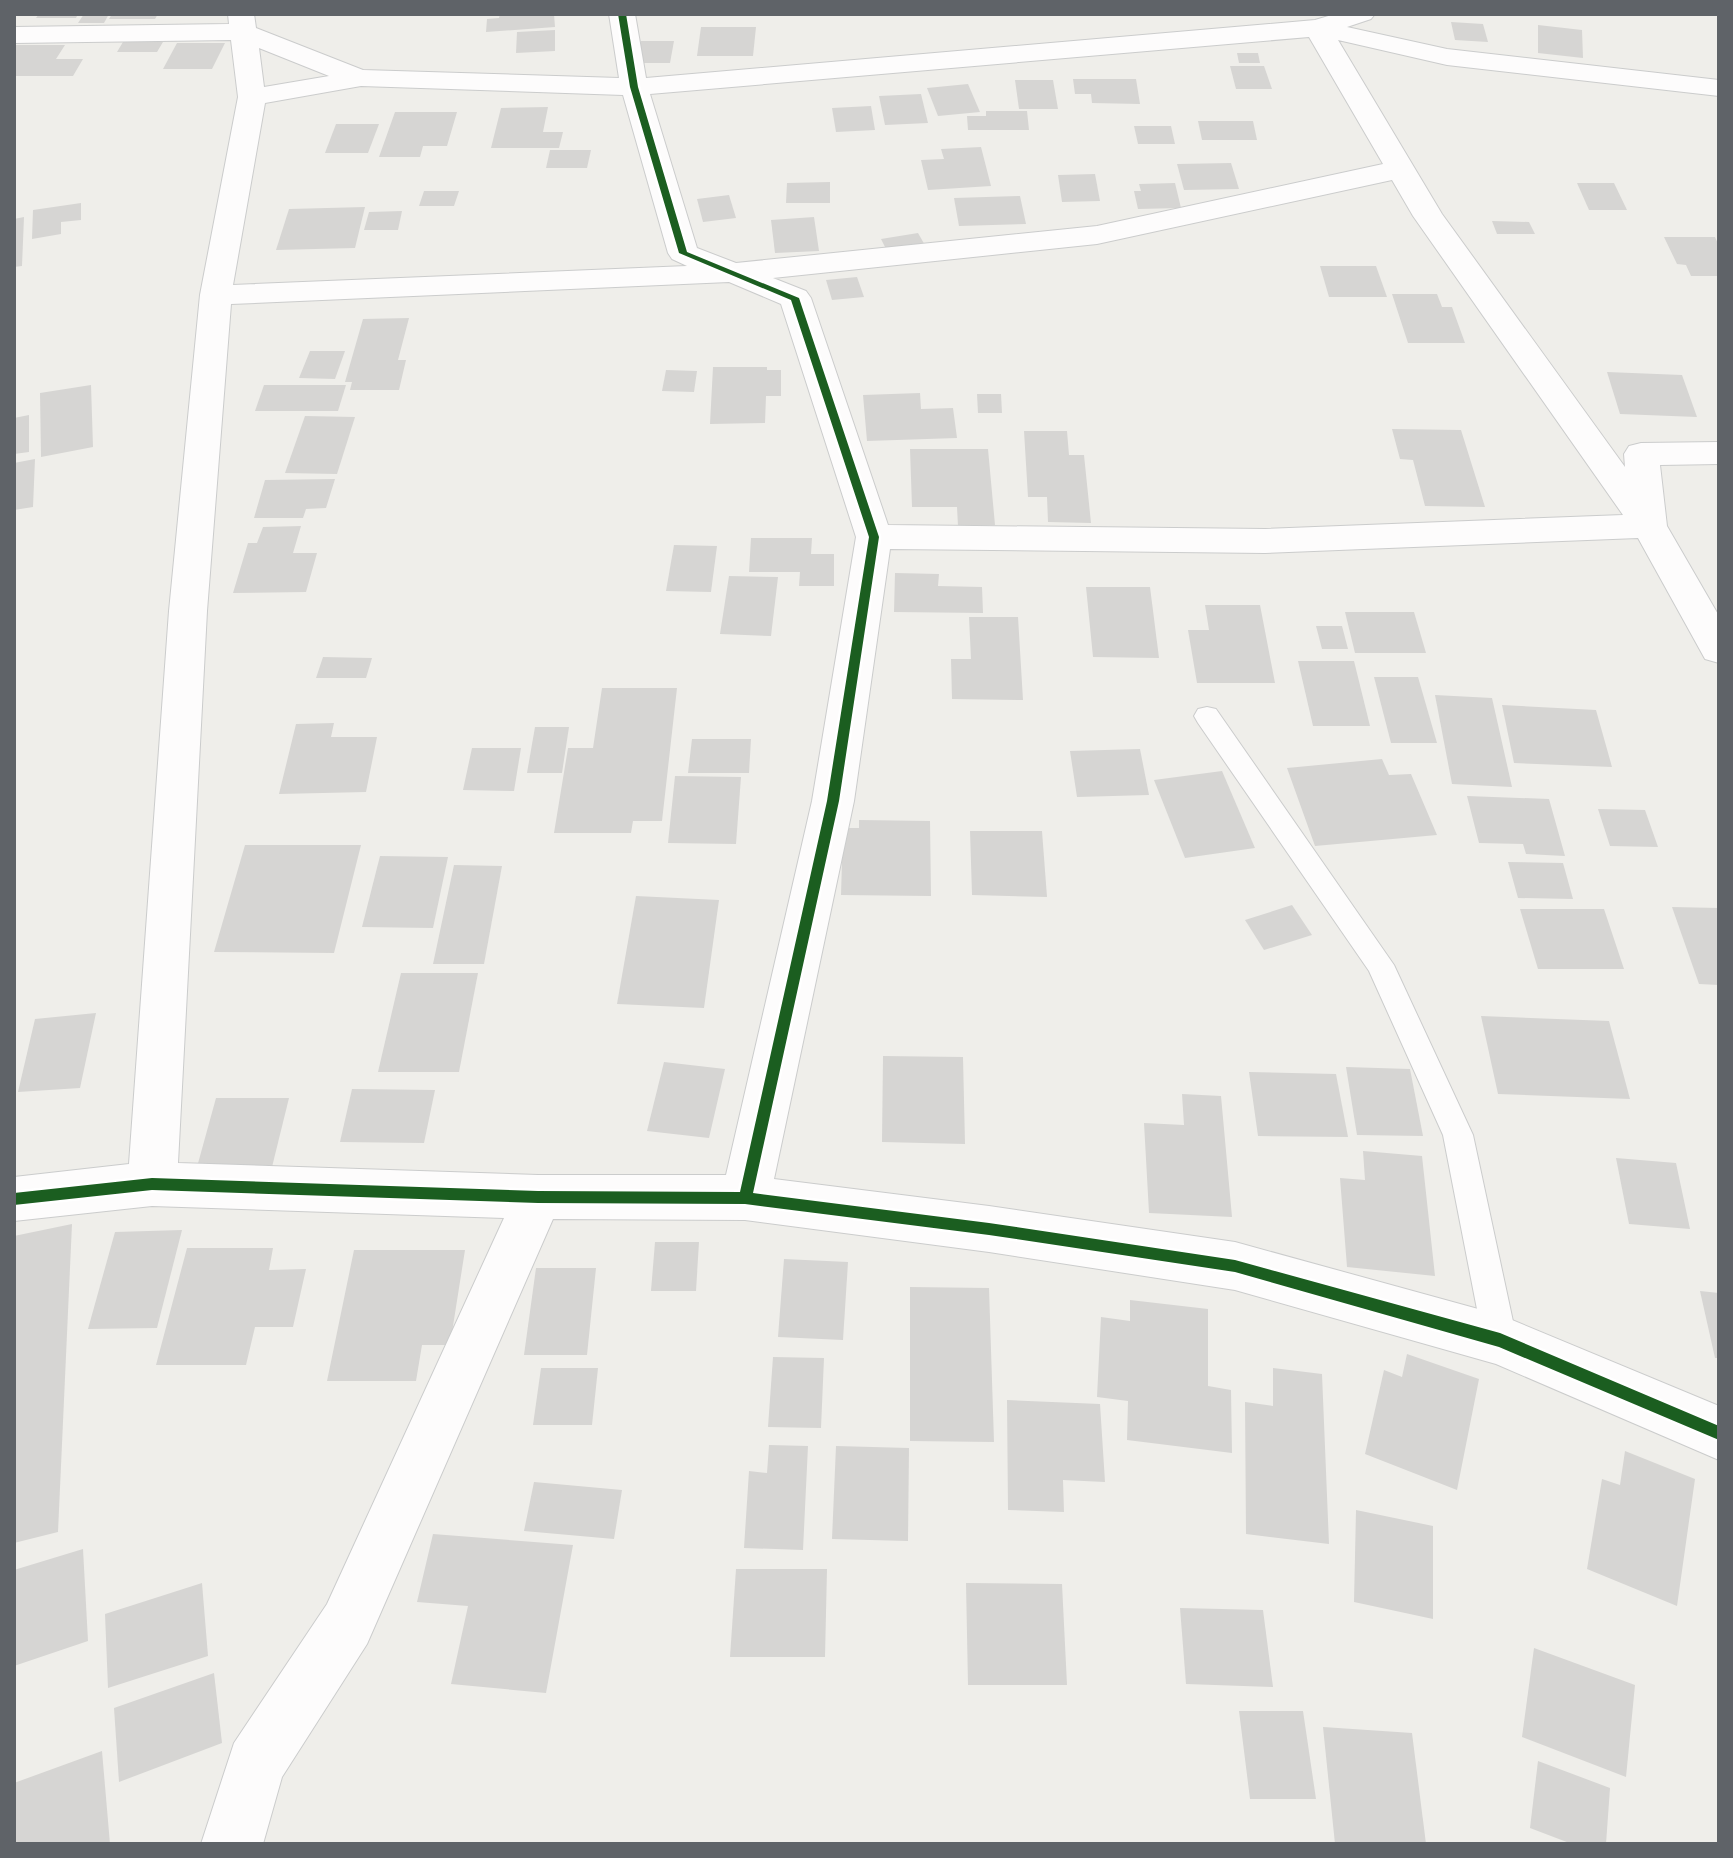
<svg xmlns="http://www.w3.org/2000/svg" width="1733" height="1858" viewBox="0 0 1733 1858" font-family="'Noto Sans',sans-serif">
  <rect width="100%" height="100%" fill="#efeeea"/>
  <g fill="#d6d5d3">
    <path d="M 39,14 L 78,14 L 76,18 L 36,18 Z"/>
    <path d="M 84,14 L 109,14 L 104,23 L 78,23 Z"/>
    <path d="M 112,14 L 158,14 L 155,19 L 109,19 Z"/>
    <path d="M 500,14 L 554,14 L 555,27 L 486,32 L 487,19 L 499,18 Z"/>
    <path d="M 1451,22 L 1483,24 L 1488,42 L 1455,40 Z"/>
    <path d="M 1538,25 L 1582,30 L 1583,58 L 1538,53 Z"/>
    <path d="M 701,27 L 756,27 L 753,56 L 697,56 Z"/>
    <path d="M 555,30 L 555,51 L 516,53 L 517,32 Z"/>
    <path d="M 641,41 L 674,41 L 670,63 L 637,63 Z"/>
    <path d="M 123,42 L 163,42 L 157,52 L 117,52 Z"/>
    <path d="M 177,43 L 225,43 L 212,69 L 163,69 Z"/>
    <path d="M 15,45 L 65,45 L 56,59 L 83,59 L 73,76 L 14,76 Z"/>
    <path d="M 1237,53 L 1258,53 L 1260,63 L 1239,63 Z"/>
    <path d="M 1230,66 L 1264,66 L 1272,89 L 1236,89 Z"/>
    <path d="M 1073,79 L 1136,79 L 1140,104 L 1092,103 L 1091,94 L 1075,94 Z"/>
    <path d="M 1015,80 L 1053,80 L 1058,109 L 1019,109 Z"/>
    <path d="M 968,84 L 980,112 L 938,116 L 927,88 Z"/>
    <path d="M 921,94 L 928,123 L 885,125 L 879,96 Z"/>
    <path d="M 871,106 L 875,130 L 836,132 L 832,108 Z"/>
    <path d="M 548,107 L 543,132 L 563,132 L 559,148 L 491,148 L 501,108 Z"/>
    <path d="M 986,111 L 1027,111 L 1029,130 L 968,130 L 967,116 L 986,116 Z"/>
    <path d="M 395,112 L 457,112 L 447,146 L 423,146 L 420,157 L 379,157 Z"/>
    <path d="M 1198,121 L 1253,121 L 1257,140 L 1202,140 Z"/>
    <path d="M 336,124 L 379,124 L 368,153 L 325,153 Z"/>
    <path d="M 1134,126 L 1171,126 L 1175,144 L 1138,144 Z"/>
    <path d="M 981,147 L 991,186 L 928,190 L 921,160 L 944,159 L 941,149 Z"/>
    <path d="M 550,150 L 591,150 L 587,168 L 546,168 Z"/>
    <path d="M 1231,163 L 1239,189 L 1184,190 L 1177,164 Z"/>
    <path d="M 1095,174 L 1100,201 L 1062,202 L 1058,175 Z"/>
    <path d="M 830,182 L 830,203 L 786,203 L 787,183 Z"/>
    <path d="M 1175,183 L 1181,208 L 1138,209 L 1134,191 L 1141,191 L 1139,184 Z"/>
    <path d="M 1577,183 L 1614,183 L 1627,210 L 1589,210 Z"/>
    <path d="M 424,191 L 459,191 L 454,206 L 419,206 Z"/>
    <path d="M 729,195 L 736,218 L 703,222 L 697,199 Z"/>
    <path d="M 1020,196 L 1026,224 L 959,226 L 954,198 Z"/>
    <path d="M 81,203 L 81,220 L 61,222 L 61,234 L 32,239 L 33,210 Z"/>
    <path d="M 365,207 L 355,248 L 276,250 L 289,209 Z"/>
    <path d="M 402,211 L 398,230 L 364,230 L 369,212 Z"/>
    <path d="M 24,217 L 22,266 L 14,267 L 14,219 Z"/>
    <path d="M 814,217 L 819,251 L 775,253 L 771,220 Z"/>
    <path d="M 1492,221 L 1529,222 L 1535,234 L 1497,234 Z"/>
    <path d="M 918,233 L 926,247 L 888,253 L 881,239 Z"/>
    <path d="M 1664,237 L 1715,237 L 1719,246 L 1719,276 L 1691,276 L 1686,265 L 1677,264 Z"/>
    <path d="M 1320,266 L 1376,266 L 1387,297 L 1329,297 Z"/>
    <path d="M 857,277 L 864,297 L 832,300 L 826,280 Z"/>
    <path d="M 1392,294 L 1437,294 L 1442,307 L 1452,307 L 1465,343 L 1408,343 Z"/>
    <path d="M 409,318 L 398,360 L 406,360 L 399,390 L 350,390 L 352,382 L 345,382 L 363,319 Z"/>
    <path d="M 310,351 L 345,351 L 335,379 L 299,378 Z"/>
    <path d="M 713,367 L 767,367 L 767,370 L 781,370 L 781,396 L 766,396 L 765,423 L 710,424 Z"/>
    <path d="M 666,370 L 697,371 L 694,392 L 662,391 Z"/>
    <path d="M 1607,372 L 1682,375 L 1697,417 L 1620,414 Z"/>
    <path d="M 91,385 L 93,447 L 41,457 L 40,393 Z"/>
    <path d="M 264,385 L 346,385 L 338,411 L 255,411 Z"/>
    <path d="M 920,393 L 921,409 L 953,408 L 957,438 L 867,441 L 863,395 Z"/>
    <path d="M 977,394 L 1001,394 L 1002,413 L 978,413 Z"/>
    <path d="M 29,415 L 29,452 L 14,454 L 14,418 Z"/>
    <path d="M 305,416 L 355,417 L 337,474 L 285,473 Z"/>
    <path d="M 1392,429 L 1461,430 L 1485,507 L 1425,506 L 1413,460 L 1400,459 Z"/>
    <path d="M 1024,431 L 1067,431 L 1069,455 L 1084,455 L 1091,523 L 1048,522 L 1047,497 L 1028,497 Z"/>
    <path d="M 910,449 L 988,449 L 995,525 L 958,526 L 957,507 L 912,507 Z"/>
    <path d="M 35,459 L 33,507 L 14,510 L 14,463 Z"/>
    <path d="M 335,479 L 326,508 L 306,509 L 303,518 L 254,518 L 265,480 Z"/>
    <path d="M 301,526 L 293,553 L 317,553 L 306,592 L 233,593 L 248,543 L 257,543 L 263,527 Z"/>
    <path d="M 751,538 L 812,538 L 811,554 L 834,554 L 834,586 L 799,586 L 800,572 L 749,572 Z"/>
    <path d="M 674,545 L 717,546 L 711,592 L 666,591 Z"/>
    <path d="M 895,573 L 939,574 L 938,586 L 982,587 L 983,613 L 894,612 Z"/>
    <path d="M 729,576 L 778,577 L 771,636 L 720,634 Z"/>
    <path d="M 1086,587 L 1150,587 L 1159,658 L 1093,657 Z"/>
    <path d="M 1205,605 L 1260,605 L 1275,683 L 1197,683 L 1188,630 L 1209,630 Z"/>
    <path d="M 1345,612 L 1414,612 L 1426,653 L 1355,653 Z"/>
    <path d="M 969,617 L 1018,617 L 1023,700 L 952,699 L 951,659 L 971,659 Z"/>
    <path d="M 1316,626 L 1342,626 L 1348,649 L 1322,649 Z"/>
    <path d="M 323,657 L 372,658 L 366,678 L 316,678 Z"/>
    <path d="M 1298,661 L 1354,661 L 1370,726 L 1313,726 Z"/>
    <path d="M 1374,677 L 1418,677 L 1437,743 L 1391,743 Z"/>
    <path d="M 602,688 L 677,688 L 662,821 L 633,821 L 631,833 L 554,833 L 568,748 L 593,748 Z"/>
    <path d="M 1435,695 L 1492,698 L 1512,787 L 1452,784 Z"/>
    <path d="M 1502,705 L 1596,710 L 1612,767 L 1514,763 Z"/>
    <path d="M 334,723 L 331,737 L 377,737 L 366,792 L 279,794 L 296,724 Z"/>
    <path d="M 535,727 L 569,727 L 562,773 L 527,773 Z"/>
    <path d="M 692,739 L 751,739 L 749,773 L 688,773 Z"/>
    <path d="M 472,748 L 521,748 L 514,791 L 463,790 Z"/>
    <path d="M 1140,749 L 1149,795 L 1077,797 L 1070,751 Z"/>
    <path d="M 1382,759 L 1389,775 L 1411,774 L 1437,835 L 1315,846 L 1287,768 Z"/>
    <path d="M 1222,771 L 1255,848 L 1185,858 L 1154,780 Z"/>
    <path d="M 675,776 L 741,777 L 736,844 L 668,843 Z"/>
    <path d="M 1467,796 L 1549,799 L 1565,856 L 1526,854 L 1523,844 L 1479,843 Z"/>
    <path d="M 1598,809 L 1645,810 L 1658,847 L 1610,846 Z"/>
    <path d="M 859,820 L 930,821 L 931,896 L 841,895 L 843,828 L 859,828 Z"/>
    <path d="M 970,831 L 1042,831 L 1047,897 L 972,895 Z"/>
    <path d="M 245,845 L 361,845 L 334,953 L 214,952 Z"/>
    <path d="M 380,856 L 448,857 L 433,928 L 362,927 Z"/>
    <path d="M 1508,862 L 1563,863 L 1573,899 L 1518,898 Z"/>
    <path d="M 454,865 L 502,866 L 484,964 L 433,964 Z"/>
    <path d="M 636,896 L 719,900 L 704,1008 L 617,1004 Z"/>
    <path d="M 1292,905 L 1312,935 L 1264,950 L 1245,920 Z"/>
    <path d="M 1672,907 L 1719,908 L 1719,985 L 1699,984 Z"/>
    <path d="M 1520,909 L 1604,909 L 1624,969 L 1538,969 Z"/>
    <path d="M 401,973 L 478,973 L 459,1072 L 378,1072 Z"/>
    <path d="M 96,1013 L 80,1088 L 18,1092 L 35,1019 Z"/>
    <path d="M 1481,1016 L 1609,1021 L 1630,1099 L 1498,1094 Z"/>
    <path d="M 883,1056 L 963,1057 L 965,1144 L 882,1142 Z"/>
    <path d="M 664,1062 L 725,1069 L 709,1138 L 647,1131 Z"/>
    <path d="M 1346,1067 L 1410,1069 L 1423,1136 L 1357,1135 Z"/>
    <path d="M 1249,1072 L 1336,1074 L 1348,1137 L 1258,1136 Z"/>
    <path d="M 352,1089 L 435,1090 L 424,1143 L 340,1142 Z"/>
    <path d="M 1182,1094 L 1221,1096 L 1232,1217 L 1149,1213 L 1144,1123 L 1184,1125 Z"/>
    <path d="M 216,1098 L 289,1098 L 272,1167 L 197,1167 Z"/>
    <path d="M 1363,1151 L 1422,1156 L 1435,1276 L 1347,1267 L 1340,1178 L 1365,1180 Z"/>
    <path d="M 1616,1158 L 1676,1163 L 1690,1229 L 1629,1224 Z"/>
    <path d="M 72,1224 L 58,1532 L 14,1543 L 14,1236 Z"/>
    <path d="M 182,1230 L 157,1328 L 88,1329 L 115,1232 Z"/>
    <path d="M 655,1242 L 699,1242 L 696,1291 L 651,1291 Z"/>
    <path d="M 187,1248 L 273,1248 L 269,1270 L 306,1269 L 293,1327 L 255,1327 L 246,1365 L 156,1365 Z"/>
    <path d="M 354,1250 L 465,1250 L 450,1345 L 422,1345 L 416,1381 L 327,1381 Z"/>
    <path d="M 784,1259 L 848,1262 L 843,1340 L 778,1337 Z"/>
    <path d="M 536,1268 L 596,1268 L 587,1355 L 524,1355 Z"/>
    <path d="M 910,1287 L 989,1288 L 994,1442 L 910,1441 Z"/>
    <path d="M 1700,1291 L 1719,1293 L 1719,1358 L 1715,1358 Z"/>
    <path d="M 1130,1300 L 1208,1309 L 1208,1386 L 1231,1390 L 1232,1453 L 1127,1440 L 1128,1401 L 1097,1397 L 1101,1317 L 1130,1321 Z"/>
    <path d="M 1407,1354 L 1479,1379 L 1457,1490 L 1365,1454 L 1384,1370 L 1402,1377 Z"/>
    <path d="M 773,1357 L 824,1358 L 821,1428 L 768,1427 Z"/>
    <path d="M 541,1368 L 598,1368 L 592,1425 L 533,1425 Z"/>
    <path d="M 1273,1368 L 1322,1374 L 1329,1544 L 1246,1534 L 1245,1402 L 1273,1406 Z"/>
    <path d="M 1007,1400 L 1100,1404 L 1105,1482 L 1063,1480 L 1064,1512 L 1008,1510 Z"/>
    <path d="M 769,1445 L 808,1446 L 803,1550 L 744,1548 L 749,1471 L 767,1473 Z"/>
    <path d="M 836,1446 L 909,1448 L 908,1541 L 832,1539 Z"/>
    <path d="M 1625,1451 L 1695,1479 L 1677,1606 L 1587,1569 L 1602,1479 L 1620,1485 Z"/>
    <path d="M 534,1482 L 622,1490 L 614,1539 L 524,1531 Z"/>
    <path d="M 1356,1510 L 1433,1526 L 1433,1619 L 1354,1602 Z"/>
    <path d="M 433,1534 L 573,1545 L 546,1693 L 451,1684 L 468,1606 L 417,1602 Z"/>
    <path d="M 83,1549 L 88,1641 L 14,1666 L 14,1570 Z"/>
    <path d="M 736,1569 L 827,1569 L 825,1657 L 730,1657 Z"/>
    <path d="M 202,1583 L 208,1656 L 108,1688 L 105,1614 Z"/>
    <path d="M 966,1583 L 1062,1584 L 1067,1685 L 968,1685 Z"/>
    <path d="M 1180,1608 L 1263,1610 L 1273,1687 L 1186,1684 Z"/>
    <path d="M 1534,1648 L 1635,1685 L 1626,1777 L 1522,1737 Z"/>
    <path d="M 214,1673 L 222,1743 L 119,1782 L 114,1708 Z"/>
    <path d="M 1239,1711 L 1303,1711 L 1316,1799 L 1250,1799 Z"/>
    <path d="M 1323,1727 L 1412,1733 L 1426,1844 L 1335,1844 Z"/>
    <path d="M 102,1751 L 110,1844 L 14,1844 L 14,1783 Z"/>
    <path d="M 1538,1761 L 1610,1788 L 1606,1844 L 1572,1844 L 1530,1828 Z"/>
  </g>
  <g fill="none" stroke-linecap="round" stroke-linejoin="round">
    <g stroke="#cbcccc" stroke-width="2">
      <path id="service" d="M 1207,707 L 1216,709 L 1394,965 L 1473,1135 L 1517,1340 L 1512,1351 L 1500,1356 L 1488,1351 L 1483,1340 L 1443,1135 L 1369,971 L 1198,723 L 1194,716 L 1198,709 Z"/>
    </g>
    <g stroke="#cbcccc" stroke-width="2">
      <path id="minor" d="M 228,14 L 254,14 L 256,28 L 363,70 L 619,78 L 609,14 L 635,14 L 646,78 L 1315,20 L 1335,14 L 1375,14 L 1371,19 L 1347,27 L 1447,49 L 1719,80 L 1719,96 L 1447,65 L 1338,40 L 1442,214 L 1625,467 L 1624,454 L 1629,446 L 1641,443 L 1719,442 L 1719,464 L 1660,465 L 1667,526 L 1719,616 L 1719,663 L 1705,659 L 1638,538 L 1265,553 L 890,549 L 854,801 L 774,1179 L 989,1206 L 1235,1242 L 1500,1315 L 1719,1406 L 1719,1460 L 1496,1364 L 1235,1290 L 989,1252 L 745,1220 L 553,1219 L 367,1644 L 282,1777 L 263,1844 L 201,1844 L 234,1743 L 327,1604 L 504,1218 L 152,1206 L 14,1221 L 14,1177 L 129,1164 L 169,611 L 200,295 L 238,97 L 231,40 L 14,43 L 14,27 L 229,24 ZM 1309,37 L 1383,164 L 1097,226 L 736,263 L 697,248 L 650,94 ZM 259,48 L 329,76 L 264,87 ZM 361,86 L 623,95 L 668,253 L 672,259 L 687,266 L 233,285 L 265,103 ZM 1392,180 L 1413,216 L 1623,515 L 1265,529 L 888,525 L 811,298 L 806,291 L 773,278 L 1097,244 ZM 729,282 L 781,304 L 856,537 L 812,801 L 726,1175 L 538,1175 L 178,1163 L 207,611 L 231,304 Z"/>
    </g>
    <use href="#service" fill="#fdfcfc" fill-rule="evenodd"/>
    <use href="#minor" fill="#fdfcfc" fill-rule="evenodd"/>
    <g stroke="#fff" stroke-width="5">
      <path id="cycleway" d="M 618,14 L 626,14 L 638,87 L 687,252 L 799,298 L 879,537 L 839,801 L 753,1193 L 989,1223 L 1235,1260 L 1500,1333 L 1719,1426 L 1719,1440 L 1499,1347 L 1235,1272 L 989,1235 L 745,1204 L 538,1203 L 152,1190 L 14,1205 L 14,1193 L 152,1178 L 538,1191 L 740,1192 L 827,801 L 869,537 L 791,300 L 679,253 L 630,87 Z"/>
    </g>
    <use href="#cycleway" fill="#1b5e20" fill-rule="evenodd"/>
  </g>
  <rect width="1733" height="1858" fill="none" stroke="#5f6368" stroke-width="32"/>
</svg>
